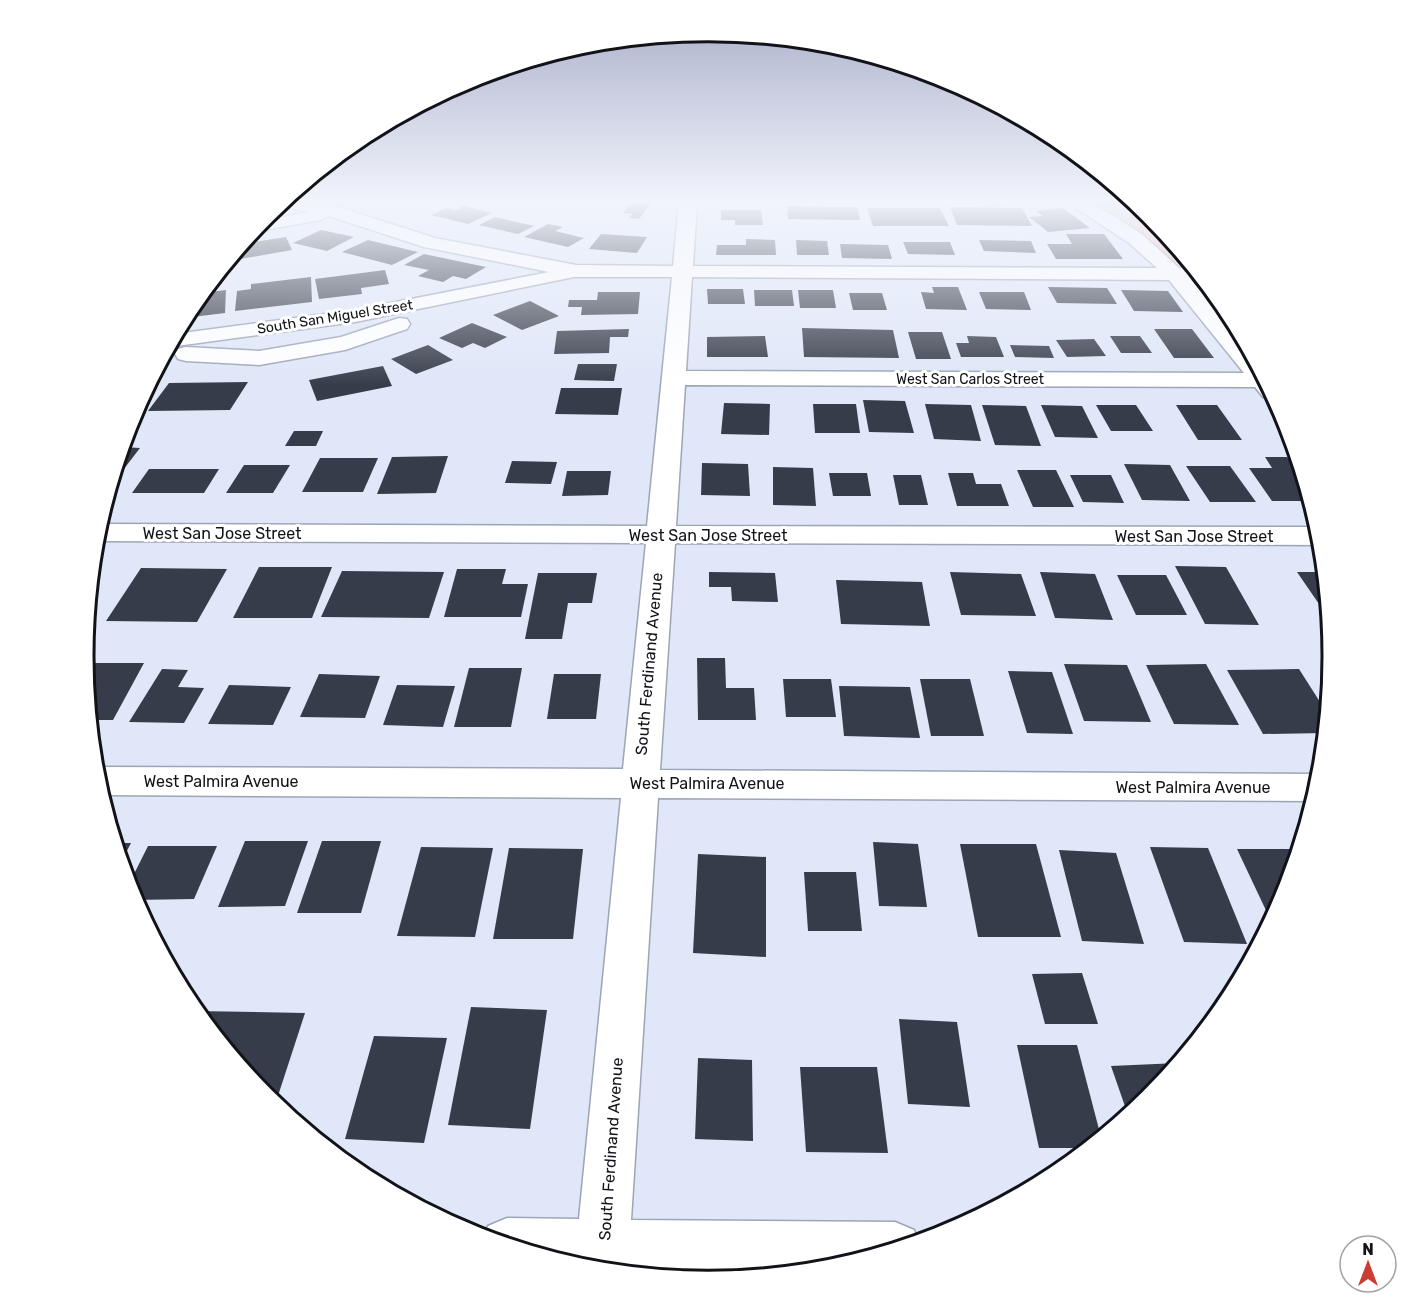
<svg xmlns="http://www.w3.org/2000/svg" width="1416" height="1312" viewBox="0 0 1416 1312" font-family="Rubik,sans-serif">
  <rect width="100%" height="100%" fill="#dfe7f8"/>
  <path fill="#eabcb5" d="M 1085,202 L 1134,202 L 1150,215 L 1191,264 L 1160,259 Z"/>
  <g fill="#363c49">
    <path d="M 632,202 L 652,202 L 639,219 L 629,218 L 633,214 L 623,213 Z"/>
    <path d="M 464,206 L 492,213 L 468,224 L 431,215 L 447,208 L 456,210 Z"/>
    <path d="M 787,206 L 857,207 L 860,220 L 788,219 Z"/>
    <path d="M 950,207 L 1022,208 L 1032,226 L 957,225 Z"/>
    <path d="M 867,208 L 940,208 L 949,226 L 873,226 Z"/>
    <path d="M 1063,208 L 1090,228 L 1048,232 L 1029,217 L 1043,216 L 1036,211 Z"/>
    <path d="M 721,210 L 761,210 L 763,225 L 735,225 L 735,220 L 721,220 Z"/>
    <path d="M 495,217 L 534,226 L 518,234 L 479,225 Z"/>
    <path d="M 548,224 L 563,227 L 555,231 L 584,238 L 568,247 L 524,237 Z"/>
    <path d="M 321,230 L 354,237 L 327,251 L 293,243 Z"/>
    <path d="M 601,234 L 647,237 L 637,253 L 589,249 Z"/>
    <path d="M 1066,234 L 1104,234 L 1123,259 L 1056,259 L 1047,244 L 1072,244 Z"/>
    <path d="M 286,237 L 292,250 L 229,261 L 242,244 Z"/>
    <path d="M 746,239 L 775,240 L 776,255 L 716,255 L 717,245 L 746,245 Z"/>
    <path d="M 368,240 L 418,252 L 392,265 L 342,252 Z"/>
    <path d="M 796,240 L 827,241 L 829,255 L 797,255 Z"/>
    <path d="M 979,240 L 1031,241 L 1036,253 L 984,251 Z"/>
    <path d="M 903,242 L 950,242 L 955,255 L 908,254 Z"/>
    <path d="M 840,244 L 888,245 L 892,259 L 842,258 Z"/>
    <path d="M 424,254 L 486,267 L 466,279 L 453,276 L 443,282 L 418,276 L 429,270 L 404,265 Z"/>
    <path d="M 385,270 L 389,284 L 361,288 L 362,294 L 319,299 L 315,279 Z"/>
    <path d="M 311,277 L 312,302 L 235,311 L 237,291 L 251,289 L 251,284 Z"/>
    <path d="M 932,287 L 958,287 L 967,310 L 926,309 L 921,292 L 934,293 Z"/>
    <path d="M 1048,287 L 1107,288 L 1117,304 L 1057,303 Z"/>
    <path d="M 707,289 L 743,289 L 745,304 L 708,304 Z"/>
    <path d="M 226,290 L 225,313 L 184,318 L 202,293 Z"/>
    <path d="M 754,290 L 792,290 L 794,306 L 755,306 Z"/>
    <path d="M 798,290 L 833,290 L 836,308 L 800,308 Z"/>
    <path d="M 1121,290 L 1168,291 L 1183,312 L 1134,311 Z"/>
    <path d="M 598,292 L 640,292 L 638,314 L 581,315 L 582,307 L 568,307 L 569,300 L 597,300 Z"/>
    <path d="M 979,292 L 1024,292 L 1031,310 L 986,309 Z"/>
    <path d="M 849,293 L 882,293 L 887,310 L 853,310 Z"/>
    <path d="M 530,301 L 559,316 L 522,330 L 493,315 Z"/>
    <path d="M 472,323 L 507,337 L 485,348 L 473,343 L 462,348 L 439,338 Z"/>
    <path d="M 802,328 L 893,330 L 899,358 L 804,357 Z"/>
    <path d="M 629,329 L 628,337 L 610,337 L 609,353 L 554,354 L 557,331 Z"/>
    <path d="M 1154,329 L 1192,329 L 1214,358 L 1174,358 Z"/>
    <path d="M 908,332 L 942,332 L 951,359 L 916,359 Z"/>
    <path d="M 765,336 L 768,357 L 707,357 L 707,337 Z"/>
    <path d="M 967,336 L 996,337 L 1004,357 L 961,357 L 956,343 L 969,343 Z"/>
    <path d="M 1110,336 L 1140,336 L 1152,353 L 1121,353 Z"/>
    <path d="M 1094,339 L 1106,356 L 1067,357 L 1056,340 Z"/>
    <path d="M 428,345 L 453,360 L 416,374 L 391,359 Z"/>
    <path d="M 1010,345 L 1049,346 L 1054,358 L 1015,357 Z"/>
    <path d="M 578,364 L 617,364 L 614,381 L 574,380 Z"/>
    <path d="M 383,366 L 392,386 L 317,401 L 309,380 Z"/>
    <path d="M 248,382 L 230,410 L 148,411 L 169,383 Z"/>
    <path d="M 561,388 L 622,388 L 618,415 L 555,414 Z"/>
    <path d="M 863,400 L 905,401 L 914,433 L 869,432 Z"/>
    <path d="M 724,403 L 770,404 L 769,435 L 721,434 Z"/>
    <path d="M 813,404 L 856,404 L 860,433 L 815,433 Z"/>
    <path d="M 925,404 L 971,405 L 981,441 L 934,439 Z"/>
    <path d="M 982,405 L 1026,406 L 1041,446 L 995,445 Z"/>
    <path d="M 1041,405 L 1082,406 L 1098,438 L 1055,437 Z"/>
    <path d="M 1096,405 L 1136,405 L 1153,431 L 1111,431 Z"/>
    <path d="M 1176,405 L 1217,405 L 1242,440 L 1198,440 Z"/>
    <path d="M 294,431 L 323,431 L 316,446 L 285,446 Z"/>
    <path d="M 122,447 L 140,448 L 110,487 Z"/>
    <path d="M 448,456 L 436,493 L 377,494 L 392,457 Z"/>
    <path d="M 1265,457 L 1287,457 L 1304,480 L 1310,501 L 1272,501 L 1249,468 L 1272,468 Z"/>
    <path d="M 320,458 L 378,458 L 363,492 L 302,492 Z"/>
    <path d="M 512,461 L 557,462 L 551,484 L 505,483 Z"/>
    <path d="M 702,463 L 748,464 L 750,496 L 701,495 Z"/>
    <path d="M 1124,464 L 1170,465 L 1190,501 L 1142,500 Z"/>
    <path d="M 244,465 L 290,465 L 273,493 L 226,493 Z"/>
    <path d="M 1186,466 L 1230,466 L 1256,502 L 1210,502 Z"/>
    <path d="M 773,467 L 813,468 L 816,506 L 773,505 Z"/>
    <path d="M 149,469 L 219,469 L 204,493 L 132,493 Z"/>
    <path d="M 1017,470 L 1056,470 L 1074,507 L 1033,507 Z"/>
    <path d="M 567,471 L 611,471 L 608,495 L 562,496 Z"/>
    <path d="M 829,473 L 867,473 L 871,496 L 833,496 Z"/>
    <path d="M 948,473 L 973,473 L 976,484 L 1001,484 L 1009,506 L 957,506 Z"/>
    <path d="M 893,475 L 921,475 L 928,505 L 899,505 Z"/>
    <path d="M 1070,475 L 1111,475 L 1124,503 L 1083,502 Z"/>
    <path d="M 1175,566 L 1226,567 L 1259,625 L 1205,624 Z"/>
    <path d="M 259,567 L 332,567 L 312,618 L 233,618 Z"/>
    <path d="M 141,568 L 227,569 L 197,622 L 106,621 Z"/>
    <path d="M 457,569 L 506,569 L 502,584 L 528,584 L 521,617 L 444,617 Z"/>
    <path d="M 342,571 L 444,572 L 429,618 L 321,617 Z"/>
    <path d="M 709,572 L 775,573 L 778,602 L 732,601 L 731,587 L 709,587 Z"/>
    <path d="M 950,572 L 1021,574 L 1036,616 L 961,615 Z"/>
    <path d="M 1040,572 L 1095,574 L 1113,620 L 1055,618 Z"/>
    <path d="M 1297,572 L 1324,572 L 1327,603 L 1319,604 Z"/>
    <path d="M 538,573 L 597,573 L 592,603 L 568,603 L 562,639 L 525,639 Z"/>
    <path d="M 1117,575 L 1166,575 L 1187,615 L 1136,615 Z"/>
    <path d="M 836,580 L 922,582 L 930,626 L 841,624 Z"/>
    <path d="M 697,658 L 725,658 L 726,688 L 754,688 L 756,720 L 698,720 Z"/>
    <path d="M 87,663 L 144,663 L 113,720 L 90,720 L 85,667 Z"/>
    <path d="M 1064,664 L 1127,665 L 1151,722 L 1084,721 Z"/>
    <path d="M 1206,664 L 1239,725 L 1174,724 L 1146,665 Z"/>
    <path d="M 469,668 L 522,668 L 511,727 L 454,727 Z"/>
    <path d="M 162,669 L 188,670 L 178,687 L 204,688 L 184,723 L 129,722 Z"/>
    <path d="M 1299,669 L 1327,713 L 1325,733 L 1263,734 L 1227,670 Z"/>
    <path d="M 1008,671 L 1052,672 L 1073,734 L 1027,733 Z"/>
    <path d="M 319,674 L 380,676 L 365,718 L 300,717 Z"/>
    <path d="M 554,674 L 601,674 L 596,719 L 547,719 Z"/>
    <path d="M 783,679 L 831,679 L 836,717 L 786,717 Z"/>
    <path d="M 920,679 L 970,679 L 984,736 L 931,736 Z"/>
    <path d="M 229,685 L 291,687 L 273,725 L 208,724 Z"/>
    <path d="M 397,685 L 455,686 L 443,727 L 383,725 Z"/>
    <path d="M 839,686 L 910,687 L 920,738 L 844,736 Z"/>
    <path d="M 245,841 L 308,841 L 285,906 L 218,907 Z"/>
    <path d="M 322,841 L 381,841 L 361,913 L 297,913 Z"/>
    <path d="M 873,842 L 918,844 L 927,907 L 879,906 Z"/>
    <path d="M 115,843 L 131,843 L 121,862 Z"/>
    <path d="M 960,844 L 1036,844 L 1061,937 L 978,937 Z"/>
    <path d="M 148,846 L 217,846 L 194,899 L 134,900 L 128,886 Z"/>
    <path d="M 421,847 L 493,848 L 475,937 L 397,936 Z"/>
    <path d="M 1150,847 L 1208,848 L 1247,944 L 1184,942 Z"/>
    <path d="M 509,848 L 583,849 L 573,939 L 493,939 Z"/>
    <path d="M 1237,849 L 1292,849 L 1296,858 L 1285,895 L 1271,921 Z"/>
    <path d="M 1059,850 L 1116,853 L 1144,944 L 1082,941 Z"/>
    <path d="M 698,854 L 766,857 L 766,957 L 693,953 Z"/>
    <path d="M 804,872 L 856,872 L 862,931 L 808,931 Z"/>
    <path d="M 1082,973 L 1098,1024 L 1045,1024 L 1032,974 Z"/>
    <path d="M 471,1007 L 547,1010 L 530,1129 L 448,1125 Z"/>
    <path d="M 195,1011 L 305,1013 L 275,1105 L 266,1097 Z"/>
    <path d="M 899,1019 L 957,1022 L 970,1107 L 908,1104 Z"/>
    <path d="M 374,1036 L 447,1038 L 424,1143 L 345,1139 Z"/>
    <path d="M 1017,1045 L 1077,1045 L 1101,1137 L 1088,1148 L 1039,1148 Z"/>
    <path d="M 698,1058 L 752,1060 L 753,1141 L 695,1139 Z"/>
    <path d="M 1178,1063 L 1149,1098 L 1128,1115 L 1111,1066 Z"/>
    <path d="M 800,1067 L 877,1067 L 888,1153 L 806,1152 Z"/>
  </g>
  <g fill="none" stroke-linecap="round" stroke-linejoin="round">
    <g stroke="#9ea5b5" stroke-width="3">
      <g id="street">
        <path d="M 281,202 L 313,202 L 338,207 L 435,238 L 576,265 L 673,266 L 679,202 L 697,202 L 693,266 L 1157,268 L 1129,243 L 1067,202 L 1089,202 L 1114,216 L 1143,235 L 1179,268 L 1194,268 L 1202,279 L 1191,280 L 1248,347 L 1275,398 L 1263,397 L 1255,387 L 685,385 L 676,526 L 1318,527 L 1321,545 L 675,543 L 660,770 L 1321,774 L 1313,801 L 658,798 L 631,1220 L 895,1222 L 914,1230 L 919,1242 L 829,1269 L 769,1274 L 633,1273 L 586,1268 L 483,1237 L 488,1226 L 507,1218 L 579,1219 L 621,798 L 101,795 L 95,777 L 96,767 L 623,769 L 646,543 L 95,541 L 98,524 L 647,526 L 672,277 L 574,277 L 355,322 L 169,347 L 175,334 L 355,310 L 549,272 L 424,247 L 329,216 L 321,220 L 252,232 L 261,221 L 309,212 L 279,206 ZM 692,277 L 1169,280 L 1244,373 L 686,371 Z"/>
        <path d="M 399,318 L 407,319 L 410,324 L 407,329 L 345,350 L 259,365 L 186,361 L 178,359 L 175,354 L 178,349 L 186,347 L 259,351 L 341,337 Z"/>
      </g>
    </g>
    <use href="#street" fill="#fff" fill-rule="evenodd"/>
  </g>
  <linearGradient id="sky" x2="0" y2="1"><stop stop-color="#a8adc8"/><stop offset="0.52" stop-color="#f1f4fc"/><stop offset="1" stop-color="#f1f4fc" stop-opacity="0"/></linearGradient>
  <rect width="1416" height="386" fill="url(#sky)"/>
  <g text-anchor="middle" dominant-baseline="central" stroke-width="6" stroke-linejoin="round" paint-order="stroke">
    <g font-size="14" fill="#111319" stroke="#fff">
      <text transform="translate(335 317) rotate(-9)">South San Miguel Street</text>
      <text x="970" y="379">West San Carlos Street</text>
    </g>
    <g font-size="16" fill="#111319" stroke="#fff">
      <text x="222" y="533">West San Jose Street</text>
      <text x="708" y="535">West San Jose Street</text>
      <text x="1194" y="536">West San Jose Street</text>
      <text transform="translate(649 664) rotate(-85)">South Ferdinand Avenue</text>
      <text x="221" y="781">West Palmira Avenue</text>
      <text x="707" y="783">West Palmira Avenue</text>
      <text x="1193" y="787">West Palmira Avenue</text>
      <text transform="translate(611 1149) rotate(-86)">South Ferdinand Avenue</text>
    </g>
  </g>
  <path d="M0 0H1416V1312H0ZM94 656a614 614 0 1 1 1228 0a614 614 0 1 1-1228 0Z" fill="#fff" fill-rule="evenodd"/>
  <path fill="none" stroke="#111319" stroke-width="3" d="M94 656a614 614 0 1 1 1228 0a614 614 0 1 1-1228 0Z"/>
  <g transform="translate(1368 1264)"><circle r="28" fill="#ffffff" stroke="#a0a1a3" stroke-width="1.5"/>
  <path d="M0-4.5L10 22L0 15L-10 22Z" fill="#cb3d33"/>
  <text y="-9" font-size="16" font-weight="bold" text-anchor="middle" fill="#111319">N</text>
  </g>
</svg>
